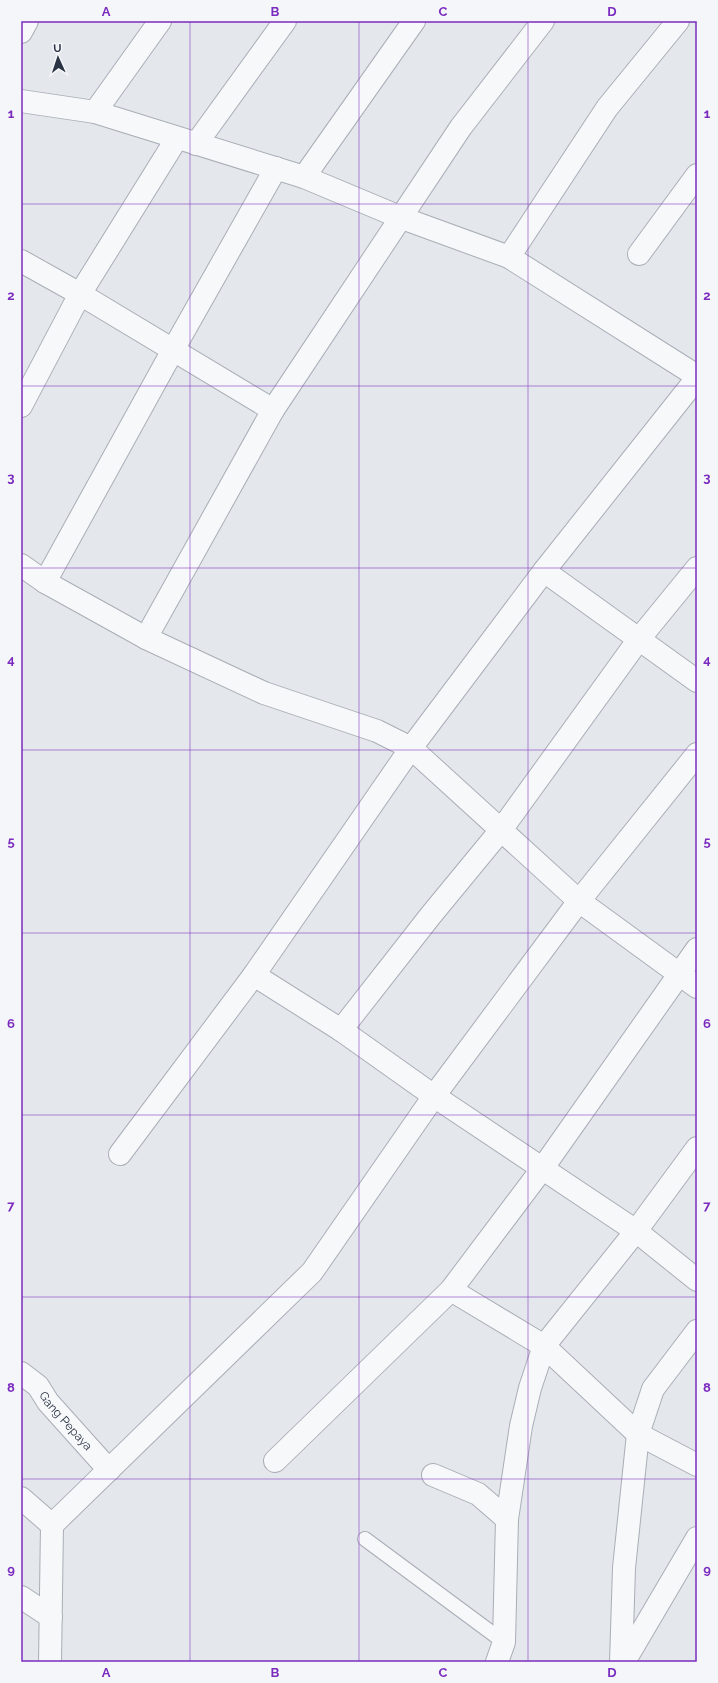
<svg xmlns="http://www.w3.org/2000/svg" width="718" height="1683" viewBox="0 0 718 1683" font-family="Raleway,sans-serif">
  <rect width="100%" height="100%" fill="#e4e7ec"/>
  <g fill="none" stroke-linecap="round" stroke-linejoin="round">
    <g stroke="#a9aeb7" stroke-width="16">
      <path id="lane" d="M 365,1539 L 504,1642"/>
    </g>
    <g stroke="#a9aeb7" stroke-width="24">
      <g id="street">
        <path d="M 21,32 L 27,21"/>
        <path d="M 21,101 L 95,112 L 304,177 L 402,218 L 509,257 L 697,376"/>
        <path d="M 95,112 L 160,21"/>
        <path d="M 196,144 L 285,21"/>
        <path d="M 304,177 L 414,21"/>
        <path d="M 639,254 L 697,175"/>
        <path d="M 509,257 L 607,108 L 678,21"/>
        <path d="M 21,261 L 80,294 L 273,410"/>
        <path d="M 21,406 L 80,294 L 177,138"/>
        <path d="M 21,565 L 45,582 L 146,638 L 264,693 L 377,731 L 411,748 L 579,901 L 697,987"/>
        <path d="M 544,571 L 697,681"/>
        <path d="M 45,582 L 173,350 L 276,168"/>
        <path d="M 146,638 L 273,410 L 461,127 L 543,21"/>
        <path d="M 254,975 L 411,748 L 544,571 L 697,378"/>
        <path d="M 341,1030 L 431,915 L 501,830 L 639,639 L 697,568"/>
        <path d="M 120,1154 L 254,975 L 341,1030 L 434,1096 L 636,1231 L 697,1280"/>
        <path d="M 451,1290 L 544,1346 L 638,1434 L 697,1465"/>
        <path id="s1" d="M 21,1373 L 38,1386 L 48,1402 L 109,1470"/>
        <path d="M 275,1461 L 451,1290 L 542,1169 L 697,949"/>
        <path d="M 433,1475 L 478,1494 L 507,1519"/>
        <path d="M 21,1498 L 52,1525 L 50,1662"/>
        <path d="M 52,1525 L 312,1272 L 434,1096 L 579,901 L 697,754"/>
        <path d="M 21,1597 L 51,1617"/>
        <path d="M 497,1662 L 504,1642 L 507,1519 L 521,1426 L 530,1388 L 544,1346 L 636,1231 L 697,1148"/>
        <path d="M 621,1662 L 624,1568 L 638,1434 L 653,1389 L 697,1331"/>
        <path d="M 624,1662 L 697,1538"/>
      </g>
    </g>
    <use href="#lane" stroke="#f7f8fa" stroke-width="14"/>
    <use href="#street" stroke="#f7f8fa" stroke-width="22"/>
  </g>
  <path fill="none" stroke="#7b2cbf" stroke-width="1" stroke-opacity="0.55" d="M 190,21 L 190,1662M 359,21 L 359,1662M 528,21 L 528,1662M 21,204 L 697,204M 21,386 L 697,386M 21,568 L 697,568M 21,750 L 697,750M 21,933 L 697,933M 21,1115 L 697,1115M 21,1297 L 697,1297M 21,1479 L 697,1479"/>
  <g text-anchor="middle" dominant-baseline="central" stroke-width="3" stroke-linejoin="round" paint-order="stroke">
    <g font-size="12" fill="#2b3445" stroke="#f4f6f9">
      <text stroke="none"><textPath href="#s1" startOffset="66">Gang Pepaya</textPath></text>
    </g>
  </g>
  <rect width="718" height="1683" fill="none" stroke="#f4f6f9" stroke-width="44"/>
  <g transform="translate(58 58) rotate(357)" stroke="#f4f6f9" stroke-width="3" paint-order="stroke">
  <path d="M0-3L7 15L0 10L-7 15Z" fill="#2b3445"/>
  <text y="-6" font-size="11" font-weight="bold" text-anchor="middle" fill="#2b3445">U</text>
  </g>
  <rect x="22" y="22" width="674" height="1639" fill="none" stroke="#7b2cbf" stroke-width="1.5"/>
  <g font-size="13" text-anchor="middle" font-weight="bold" fill="#7b2cbf">
    <text x="106" y="16">A</text>
    <text x="275" y="16">B</text>
    <text x="443" y="16">C</text>
    <text x="612" y="16">D</text>
    <text x="11" y="118">1</text>
    <text x="707" y="118">1</text>
    <text x="11" y="300">2</text>
    <text x="707" y="300">2</text>
    <text x="11" y="482">3</text>
    <text x="707" y="482">3</text>
    <text x="11" y="664">4</text>
    <text x="707" y="664">4</text>
    <text x="11" y="846">5</text>
    <text x="707" y="846">5</text>
    <text x="11" y="1028">6</text>
    <text x="707" y="1028">6</text>
    <text x="11" y="1210">7</text>
    <text x="707" y="1210">7</text>
    <text x="11" y="1392">8</text>
    <text x="707" y="1392">8</text>
    <text x="11" y="1574">9</text>
    <text x="707" y="1574">9</text>
    <text x="106" y="1677">A</text>
    <text x="275" y="1677">B</text>
    <text x="443" y="1677">C</text>
    <text x="612" y="1677">D</text>
  </g>
</svg>
